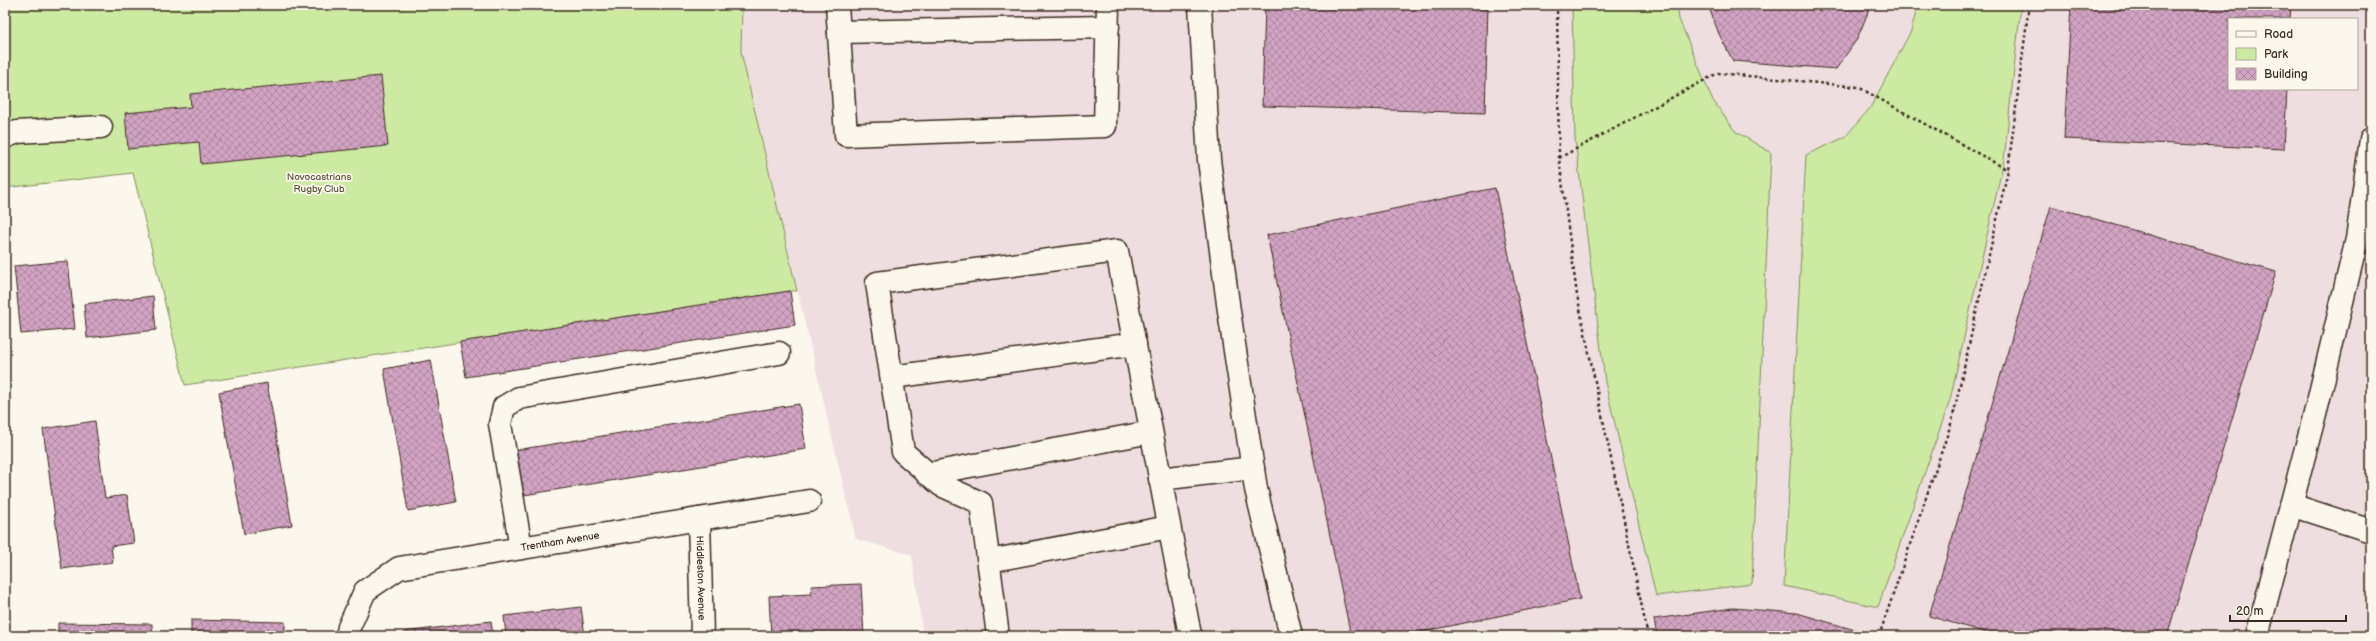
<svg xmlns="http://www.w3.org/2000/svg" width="2376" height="641" viewBox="0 0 2376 641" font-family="'Balsamiq Sans',sans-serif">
  <defs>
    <pattern id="building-cross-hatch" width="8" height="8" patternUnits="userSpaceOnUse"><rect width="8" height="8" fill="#d2a3c3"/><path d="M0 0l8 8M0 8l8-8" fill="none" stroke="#ac859e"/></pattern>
  </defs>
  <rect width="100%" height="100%" fill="#fbf7ec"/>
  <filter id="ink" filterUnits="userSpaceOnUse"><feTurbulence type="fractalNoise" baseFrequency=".025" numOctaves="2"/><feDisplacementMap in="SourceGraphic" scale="8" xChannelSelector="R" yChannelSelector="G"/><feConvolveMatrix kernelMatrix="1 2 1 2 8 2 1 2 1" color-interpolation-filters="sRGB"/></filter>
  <g filter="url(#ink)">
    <path fill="#efdee0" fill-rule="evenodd" d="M 742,5 L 2371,5 L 2371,636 L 923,636 L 912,555 L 856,539 L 741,52 ZM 2229,19 L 2357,19 L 2357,89 L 2229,89 Z"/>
    <g fill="#cceaa1" stroke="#848a60">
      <path d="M 5,5 L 742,5 L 741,52 L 797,291 L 790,291 L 185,385 L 133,173 L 5,188 Z"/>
      <path d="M 1572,5 L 1677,5 L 1679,19 L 1712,99 L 1735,131 L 1771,153 L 1752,584 L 1656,596 L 1605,382 L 1575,139 Z"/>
      <path d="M 1918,5 L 2021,5 L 2004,160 L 1950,400 L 1878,607 L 1784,586 L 1806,155 L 1845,137 L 1870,108 L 1911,31 Z"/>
    </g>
    <g fill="url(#building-cross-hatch)" stroke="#3b2a1e">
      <path d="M 1265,5 L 1488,5 L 1485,113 L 1262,106 Z"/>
      <path d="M 1708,5 L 1871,5 L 1857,39 L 1836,69 L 1733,61 L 1719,34 Z"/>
      <path d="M 2071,5 L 2291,5 L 2290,19 L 2229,19 L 2229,89 L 2287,89 L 2284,149 L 2064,139 Z"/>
      <path d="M 381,76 L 388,146 L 201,164 L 199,142 L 128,149 L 125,113 L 191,107 L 190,94 Z"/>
      <path d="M 1495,188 L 1580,599 L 1402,636 L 1351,636 L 1267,235 Z"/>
      <path d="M 2051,206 L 2276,272 L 2167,636 L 1997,636 L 1929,616 Z"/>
      <path d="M 68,261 L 75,329 L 21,334 L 14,266 Z"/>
      <path d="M 790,291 L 795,325 L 466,377 L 460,342 Z"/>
      <path d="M 153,296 L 156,330 L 87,338 L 84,304 Z"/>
      <path d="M 431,360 L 456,502 L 408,511 L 384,369 Z"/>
      <path d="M 267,383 L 292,525 L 244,534 L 219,392 Z"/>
      <path d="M 799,404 L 806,449 L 524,495 L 516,450 Z"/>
      <path d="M 95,421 L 105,498 L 127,495 L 134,543 L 111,546 L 113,562 L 62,569 L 43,429 Z"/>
      <path d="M 861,584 L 864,636 L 771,636 L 769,596 L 812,594 L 811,586 Z"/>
      <path d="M 581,607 L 585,636 L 506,636 L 504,616 Z"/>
      <path d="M 1733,608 L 1797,613 L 1872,635 L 1657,636 L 1654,619 Z"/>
      <path d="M 191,620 L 285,622 L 285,636 L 191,636 Z"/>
      <path d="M 491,621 L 493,636 L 404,636 L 404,632 Z"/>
      <path d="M 58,623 L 152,624 L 152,636 L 58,636 Z"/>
    </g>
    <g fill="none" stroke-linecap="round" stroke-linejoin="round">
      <g stroke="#3b2a1e" stroke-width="25">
        <g id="minor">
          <path d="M 837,5 L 846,135 L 1105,126 L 1108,5"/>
          <path d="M 1200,5 L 1209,160 L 1229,311 L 1256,489 L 1291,636"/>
          <path d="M 839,32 L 1108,27"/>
          <path d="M 5,137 L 17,132 L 101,127"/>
          <path d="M 892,377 L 1135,344"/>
          <path d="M 927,474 L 1151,432"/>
          <path d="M 1160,479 L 1253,468"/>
          <path d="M 2291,505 L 2371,531"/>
          <path id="s1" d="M 699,519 L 702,636"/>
          <path d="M 521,548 L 500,424 L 504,407 L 519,398 L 779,353"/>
          <path d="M 989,561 L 1169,527"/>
          <path id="s2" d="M 347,636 L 349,627 L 365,591 L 399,568 L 809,501"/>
          <path d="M 998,636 L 981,503 L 941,485 L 903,452 L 877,283 L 1117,251 L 1190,635 L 1187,636"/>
          <path d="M 2257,636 L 2318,402 L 2357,239 L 2371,139"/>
        </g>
      </g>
      <g stroke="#3b2a1e" stroke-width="2.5" stroke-dasharray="3 3" stroke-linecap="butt">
        <path d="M 1557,5 L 1559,158 L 1577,295 L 1648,636"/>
        <path d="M 1559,158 L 1718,73 L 1858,87 L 2008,170"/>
        <path d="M 1879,636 L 1952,421 L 2008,170 L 2029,5"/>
      </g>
      <use href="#minor" stroke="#fbf7ec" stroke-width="22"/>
    </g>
  </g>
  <g text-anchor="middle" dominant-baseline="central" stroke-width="3.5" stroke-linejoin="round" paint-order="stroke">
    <g font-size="10" fill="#585038" stroke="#fbf7ec">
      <text x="319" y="177">Novocastrians<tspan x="319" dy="12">Rugby Club</tspan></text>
    </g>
    <g font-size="10" fill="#3b2a1e" stroke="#fbf7ec">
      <text stroke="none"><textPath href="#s2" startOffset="253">Trentham Avenue</textPath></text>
      <text stroke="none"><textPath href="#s1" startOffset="59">Hiddleston Avenue</textPath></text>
    </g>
  </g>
  <rect width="2376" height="641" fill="none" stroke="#fbf7ec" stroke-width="20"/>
  <rect x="10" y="10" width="2356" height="621" fill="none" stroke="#3b2a1e" stroke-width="1.5" filter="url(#ink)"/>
  <rect x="2228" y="18" width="130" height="72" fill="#fbf7ec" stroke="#aea59a"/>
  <rect x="2236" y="31" width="20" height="6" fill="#fbf7ec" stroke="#aea59a"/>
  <text x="2264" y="38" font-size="12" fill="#3b2a1e">Road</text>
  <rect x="2236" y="48" width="20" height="12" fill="#cceaa1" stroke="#aea59a"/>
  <text x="2264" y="58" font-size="12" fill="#3b2a1e">Park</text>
  <rect x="2236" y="68" width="20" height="12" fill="url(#building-cross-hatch)" stroke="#aea59a"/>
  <text x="2264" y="78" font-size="12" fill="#3b2a1e">Building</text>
  <path d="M2230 615v6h116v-6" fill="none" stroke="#3b2a1e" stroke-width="2"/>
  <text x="2236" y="615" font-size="12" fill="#3b2a1e" stroke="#fbf7ec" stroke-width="3" paint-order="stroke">20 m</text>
</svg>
